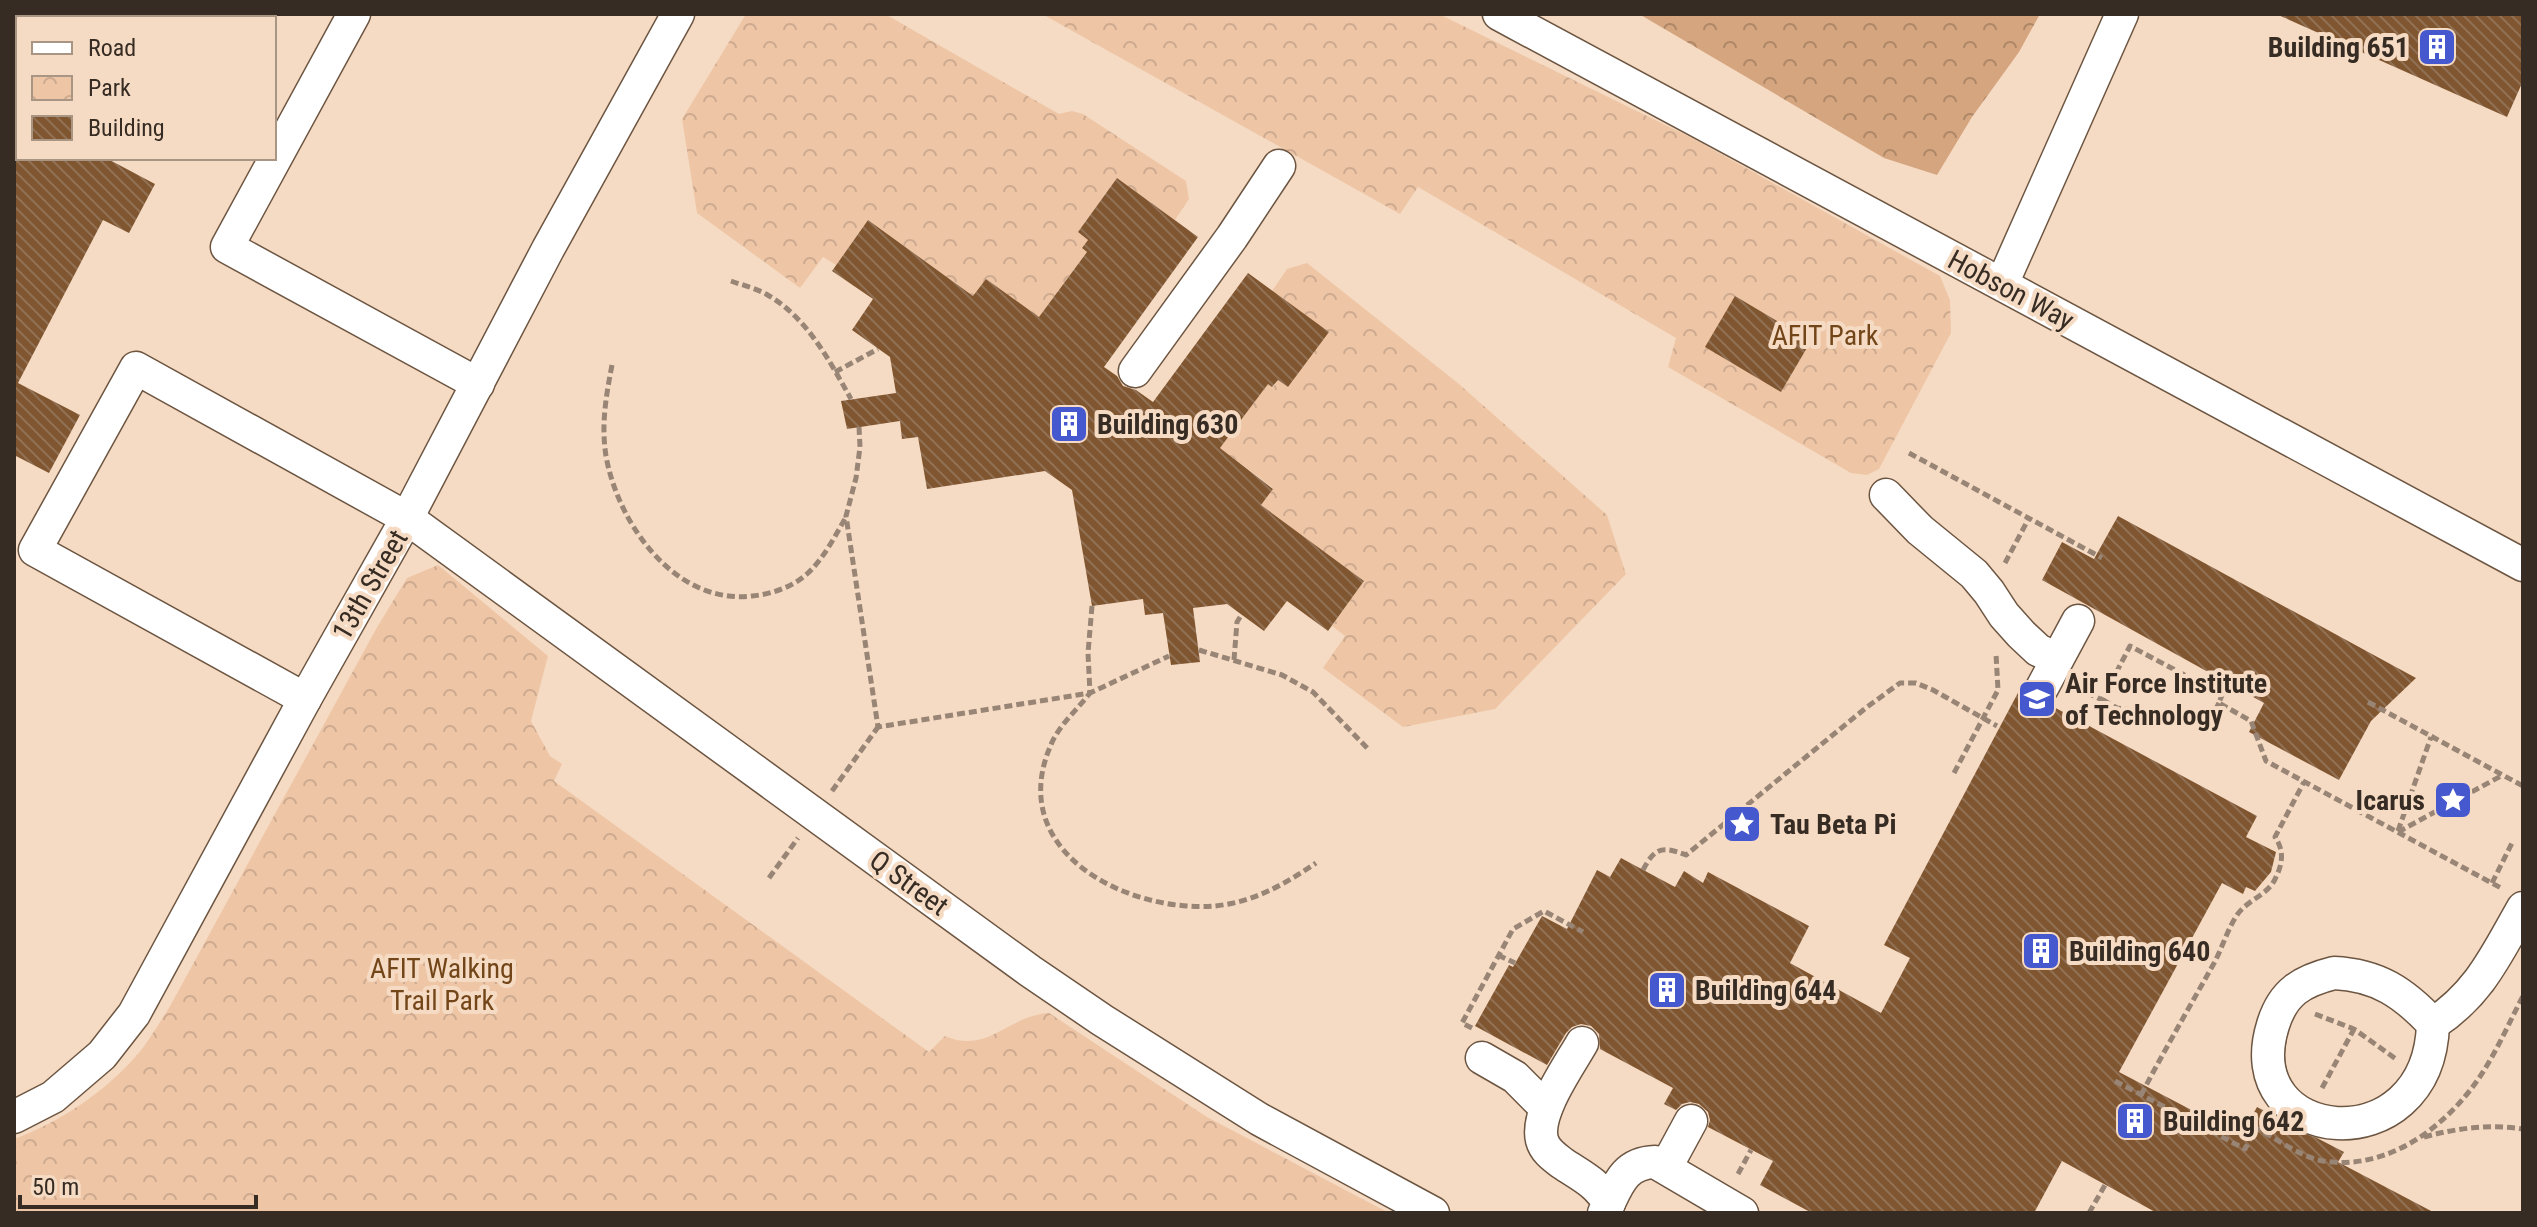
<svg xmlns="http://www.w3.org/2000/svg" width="2537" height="1227" viewBox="0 0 2537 1227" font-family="'Roboto Condensed',sans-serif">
  <defs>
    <pattern id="forest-crowns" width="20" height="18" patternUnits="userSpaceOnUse" patternTransform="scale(2)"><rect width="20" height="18" fill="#d4a57e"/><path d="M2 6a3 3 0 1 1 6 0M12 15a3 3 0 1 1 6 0" fill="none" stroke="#ad8767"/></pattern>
    <pattern id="park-crowns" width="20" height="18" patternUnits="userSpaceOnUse" patternTransform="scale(2)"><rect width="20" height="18" fill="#eec6a6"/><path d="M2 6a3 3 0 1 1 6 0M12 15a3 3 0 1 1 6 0" fill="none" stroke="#cdaa8f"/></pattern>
    <pattern id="building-back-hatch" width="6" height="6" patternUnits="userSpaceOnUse" patternTransform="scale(2)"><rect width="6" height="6" fill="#805631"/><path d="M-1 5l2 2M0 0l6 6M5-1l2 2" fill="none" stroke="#917054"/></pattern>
  </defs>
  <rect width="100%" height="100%" fill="#f6dbc4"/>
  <path fill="url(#forest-crowns)" d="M 1639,14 L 2040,14 L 2019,52 L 1972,117 L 1937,175 L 1884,158 Z"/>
  <g fill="url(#park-crowns)">
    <path d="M 746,14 L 885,14 L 1059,114 L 1072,111 L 1083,114 L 1186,181 L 1189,199 L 1175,220 L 1117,178 L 1078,232 L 1088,240 L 1082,248 L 1087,252 L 1039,317 L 973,296 L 868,220 L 836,265 L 823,257 L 800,288 L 697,213 L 682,119 Z"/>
    <path d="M 1042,14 L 1439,14 L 1692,138 L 1940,276 L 1950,300 L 1951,333 L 1879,469 L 1867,475 L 1851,473 L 1668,367 L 1676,338 L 1418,187 L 1400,214 Z"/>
    <path d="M 1307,263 L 1459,384 L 1607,515 L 1626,574 L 1495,709 L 1403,727 L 1323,668 L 1345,636 L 1332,626 L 1364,581 L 1261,505 L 1273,488 L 1220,448 L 1268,384 L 1273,387 L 1278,380 L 1288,387 L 1328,332 L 1272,291 L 1287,269 Z"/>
    <path d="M 438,565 L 548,656 L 531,721 L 550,756 L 562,764 L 554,781 L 929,1052 L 945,1036 C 988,1055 1008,1015 1049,1013 L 1207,1117 L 1389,1213 L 14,1213 L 14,1139 C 60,1122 105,1092 137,1055 C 149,1041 159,1023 169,1008 L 376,629 L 407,578 Z"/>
  </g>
  <g fill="url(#building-back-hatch)">
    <path d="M 2276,14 L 2523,14 L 2523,81 L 2507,117 Z"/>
    <path d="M 14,158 L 106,158 L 155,184 L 129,233 L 103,220 L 18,383 L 80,415 L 49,473 L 14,455 Z"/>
    <path d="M 1117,178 L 1198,237 L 1104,367 L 1117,376 L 1123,386 L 1136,390 L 1153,402 L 1248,273 L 1329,332 L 1288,387 L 1278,380 L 1272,387 L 1268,384 L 1220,448 L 1273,489 L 1261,505 L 1364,581 L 1328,631 L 1287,601 L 1264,631 L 1227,604 L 1193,608 L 1200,662 L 1171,665 L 1163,613 L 1145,615 L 1143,599 L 1092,606 L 1072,490 L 1045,471 L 927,489 L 918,437 L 902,439 L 900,421 L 847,429 L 841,401 L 896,393 L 890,357 L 852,330 L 873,299 L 832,271 L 868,220 L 973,296 L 986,279 L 1039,317 L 1087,252 L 1082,248 L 1088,240 L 1078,232 Z"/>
    <path d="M 1735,296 L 1811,341 L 1781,392 L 1705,347 Z"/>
    <path d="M 2118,516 L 2416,678 L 2371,721 L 2339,780 L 2249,732 L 2264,703 L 2042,580 L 2062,542 L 2094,559 Z"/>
    <path d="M 2020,689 L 2034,705 L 2042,707 L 2050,705 L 2257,816 L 2246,837 L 2276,852 L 2271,872 L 2255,891 L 2246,887 L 2243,894 L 2222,883 L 2119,1072 L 2241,1136 L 2257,1107 L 2279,1118 L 2295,1131 L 2315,1137 L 2344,1152 L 2338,1162 L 2435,1213 L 2157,1213 L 2062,1161 L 2034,1213 L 1812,1213 L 1760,1185 L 1773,1161 L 1708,1127 L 1710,1120 L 1708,1112 L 1699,1104 L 1690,1102 L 1682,1104 L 1676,1110 L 1664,1104 L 1673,1088 L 1600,1049 L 1599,1034 L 1591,1026 L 1581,1024 L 1572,1027 L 1566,1033 L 1547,1065 L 1475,1026 L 1509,965 L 1513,967 L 1542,916 L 1567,929 L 1597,870 L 1610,877 L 1621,858 L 1675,887 L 1684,871 L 1703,883 L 1708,872 L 1809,926 L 1790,963 L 1881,1013 L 1910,958 L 1884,945 Z"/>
  </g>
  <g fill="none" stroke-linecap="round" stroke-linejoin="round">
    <g stroke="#6c5541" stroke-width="35">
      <g id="minor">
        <path d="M 354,14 L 227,247 L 478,384"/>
        <path d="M 1499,14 L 2523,565"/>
        <path d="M 2002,284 L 2122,14"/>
        <path d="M 1135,371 L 1232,237 L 1279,166"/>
        <path d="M 1886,495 L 1920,530 L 1974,574 L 1989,592 L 2004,615 L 2021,634 L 2038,650 L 2057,659"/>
        <path d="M 2042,688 L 2078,621"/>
        <path d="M 305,699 L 35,550 L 136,368 L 407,518 L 1030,971 L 1102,1020 L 1259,1119 L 1433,1213"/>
        <path d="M 2334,973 C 2378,975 2404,993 2433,1024 C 2429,1166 2235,1146 2273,1025 C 2283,992 2302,981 2334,973 Z"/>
        <path d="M 2433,1024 C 2480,993 2496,955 2523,908"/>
        <path d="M 1582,1043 C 1569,1066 1535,1113 1542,1140 C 1545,1151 1554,1157 1562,1163 C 1583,1177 1596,1182 1609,1203"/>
        <path d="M 1482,1058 L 1515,1077 L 1546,1108"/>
        <path d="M 14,1117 L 53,1097 L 102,1055 L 134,1014 L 305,699 L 407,518 L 548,249 L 678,14"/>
        <path d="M 1666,1167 L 1691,1121"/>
        <path d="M 1604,1213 C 1617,1188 1622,1163 1655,1162 L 1742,1213"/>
      </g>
    </g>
    <g stroke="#988575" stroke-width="5" stroke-dasharray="8 4" stroke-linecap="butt">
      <path d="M 731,281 C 742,285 755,288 766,294 C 807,317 829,360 851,399"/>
      <path d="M 612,365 C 606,396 601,425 606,456 C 618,524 675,605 752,596 C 772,594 793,587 808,573 C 824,558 835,536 846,517"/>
      <path d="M 835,372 L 878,349"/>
      <path d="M 859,427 L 860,447 L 856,478 L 846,516 L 878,727 L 1090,693 L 1169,656"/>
      <path d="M 1909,453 L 2102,558"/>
      <path d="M 2005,563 L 2029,518"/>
      <path d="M 1092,606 L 1088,653 L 1090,693 C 1076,711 1058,726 1050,747 C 1006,852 1127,913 1215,906 C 1254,902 1285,884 1316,863"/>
      <path d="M 1199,650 L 1282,675 L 1313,692 L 1370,751"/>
      <path d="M 1234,660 L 1237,622 L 1242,614"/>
      <path d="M 2076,687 L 2102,700 L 2130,646 L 2222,695 L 2219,703 L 2251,721 L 2266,761 L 2501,888"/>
      <path d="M 2103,700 L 2117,708 L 2211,718 L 2219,703"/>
      <path d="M 2368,702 L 2523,786"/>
      <path d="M 1954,773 L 1998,690 L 1996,654"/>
      <path d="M 832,791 L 878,727"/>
      <path d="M 2398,831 L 2431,737"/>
      <path d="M 2398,832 L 2501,776"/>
      <path d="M 1643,870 C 1655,847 1662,846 1686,855 L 1867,707 L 1900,683 L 1916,683 L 1933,690 L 1997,726"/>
      <path d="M 769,878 L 798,838"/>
      <path d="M 2492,883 L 2513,841"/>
      <path d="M 1498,955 L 1515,963"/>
      <path d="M 2315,1014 L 2354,1029 L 2396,1059"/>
      <path d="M 1472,1028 L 1462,1023 L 1513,929 L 1544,911 L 1583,932"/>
      <path d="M 2115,1081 L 2245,1149 L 2256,1128 C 2275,1138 2303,1158 2323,1161 C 2387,1171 2445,1128 2479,1078 C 2496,1053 2509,1023 2523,996"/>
      <path d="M 2322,1088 L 2354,1029"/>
      <path d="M 2141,1095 C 2164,1051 2189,1008 2213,965 C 2222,949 2227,930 2237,915 C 2248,899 2269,895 2276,877 C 2283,863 2284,850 2275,837 L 2304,782"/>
      <path d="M 2424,1137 C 2458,1128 2488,1124 2523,1129"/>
      <path d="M 1738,1174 L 1751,1150"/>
      <path d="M 2089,1213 L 2105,1185"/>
    </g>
    <use href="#minor" stroke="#fff" stroke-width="32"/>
  </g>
  <defs>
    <g id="building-square" transform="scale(2)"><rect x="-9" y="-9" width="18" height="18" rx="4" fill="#4658cd" stroke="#f6dbc4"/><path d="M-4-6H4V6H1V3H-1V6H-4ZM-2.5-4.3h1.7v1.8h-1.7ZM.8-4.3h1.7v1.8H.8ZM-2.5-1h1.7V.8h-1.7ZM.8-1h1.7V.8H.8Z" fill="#fff"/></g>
    <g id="university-square" transform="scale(2)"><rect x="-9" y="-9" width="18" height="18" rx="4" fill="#4658cd" stroke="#f6dbc4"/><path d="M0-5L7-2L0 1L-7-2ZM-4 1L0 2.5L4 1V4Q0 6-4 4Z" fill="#fff"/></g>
    <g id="sight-square" transform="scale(2)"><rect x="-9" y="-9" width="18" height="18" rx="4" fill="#4658cd" stroke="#f6dbc4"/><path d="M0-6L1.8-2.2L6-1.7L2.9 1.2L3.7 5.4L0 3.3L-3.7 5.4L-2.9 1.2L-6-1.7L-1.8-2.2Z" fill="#fff"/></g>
  </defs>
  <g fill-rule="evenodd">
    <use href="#building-square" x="2437" y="47"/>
    <use href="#building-square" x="1069" y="424"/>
    <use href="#university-square" x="2037" y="699"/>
    <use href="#sight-square" x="2453" y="800"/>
    <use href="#sight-square" x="1742" y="824"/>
    <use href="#building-square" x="2041" y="951"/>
    <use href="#building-square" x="1667" y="990"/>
    <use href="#building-square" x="2135" y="1121"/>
  </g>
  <g text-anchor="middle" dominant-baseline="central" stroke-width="8" stroke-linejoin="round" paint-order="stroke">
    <g font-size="28" font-weight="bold" fill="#362c23" stroke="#f6dbc4" text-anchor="start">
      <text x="2409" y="47" text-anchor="end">Building 651</text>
      <text x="1097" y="424">Building 630</text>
      <text x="2065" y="683">Air Force Institute<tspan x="2065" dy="32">of Technology</tspan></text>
      <text x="2425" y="800" text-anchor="end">Icarus</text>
      <text x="1770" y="824">Tau Beta Pi</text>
      <text x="2069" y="951">Building 640</text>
      <text x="1695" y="990">Building 644</text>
      <text x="2163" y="1121">Building 642</text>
    </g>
    <g font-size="28" fill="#362c23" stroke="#f6dbc4">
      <text transform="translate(2011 290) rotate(28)">Hobson Way</text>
      <text transform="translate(370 585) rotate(-60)">13th Street</text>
      <text transform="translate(909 883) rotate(36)">Q Street</text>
    </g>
    <g font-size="28" fill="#734619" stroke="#f6dbc4">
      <text x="1825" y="335">AFIT Park</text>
      <text x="442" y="968">AFIT Walking<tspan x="442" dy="32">Trail Park</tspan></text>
    </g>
  </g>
  <rect width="2537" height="1227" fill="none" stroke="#362c23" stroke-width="32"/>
  <rect x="16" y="16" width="260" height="144" fill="#f6dbc4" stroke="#a99584" stroke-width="2"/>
  <rect x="32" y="42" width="40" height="12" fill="#ffffff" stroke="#a99584" stroke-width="2"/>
  <text x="88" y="56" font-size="24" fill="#362c23">Road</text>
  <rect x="32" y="76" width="40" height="24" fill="url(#park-crowns)" stroke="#a99584" stroke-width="2"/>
  <text x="88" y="96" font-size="24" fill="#362c23">Park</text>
  <rect x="32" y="116" width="40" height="24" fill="url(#building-back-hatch)" stroke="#a99584" stroke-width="2"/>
  <text x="88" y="136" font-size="24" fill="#362c23">Building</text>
  <path d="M20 1195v12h236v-12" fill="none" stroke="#362c23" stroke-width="4"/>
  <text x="32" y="1195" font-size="24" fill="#362c23" stroke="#f6dbc4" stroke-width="6" paint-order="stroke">50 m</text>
</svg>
